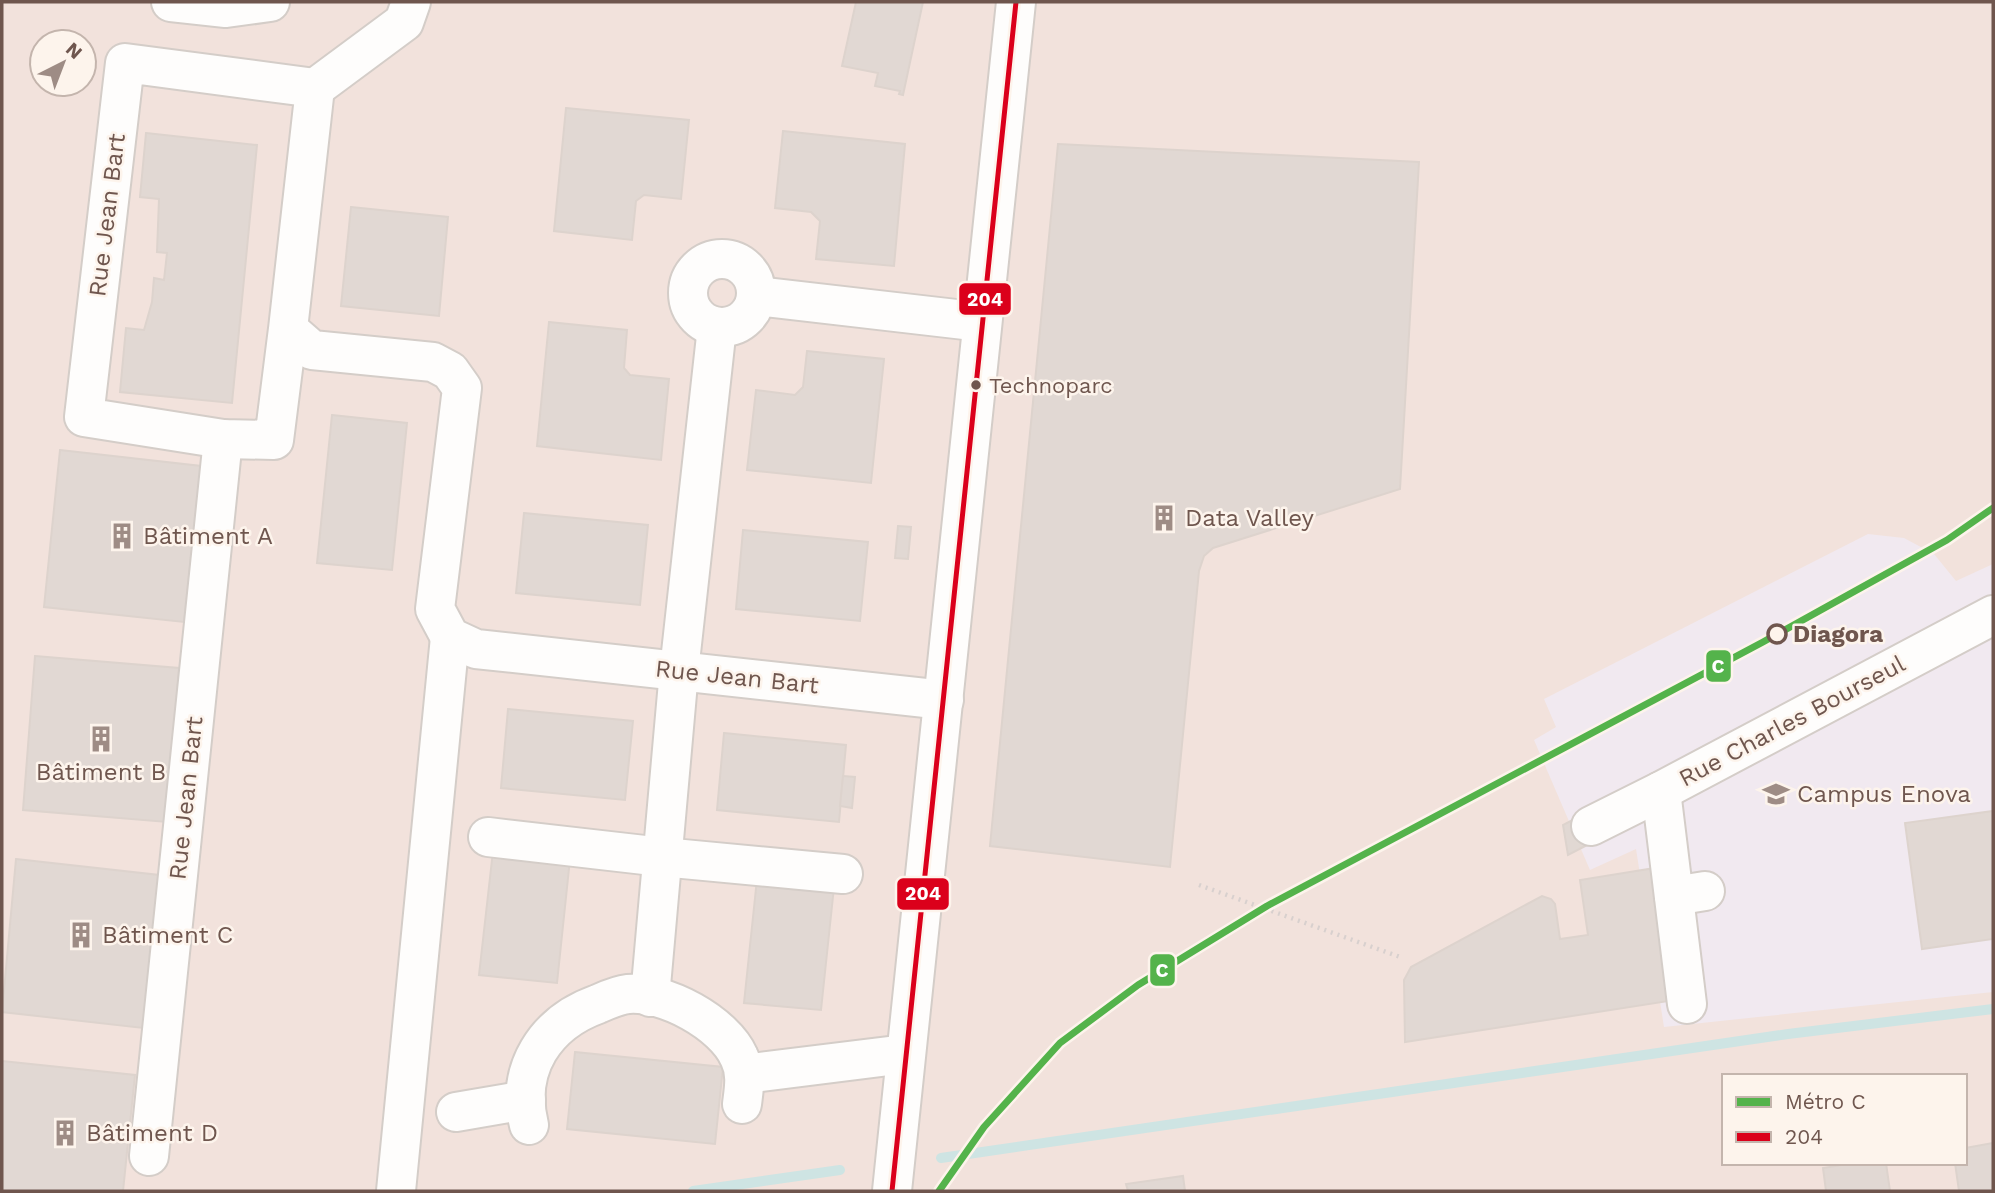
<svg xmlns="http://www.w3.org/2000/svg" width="1995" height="1193" viewBox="0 0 1995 1193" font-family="'Work Sans',sans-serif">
  <rect width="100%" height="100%" fill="#f5f0ea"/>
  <path fill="#f2e2dc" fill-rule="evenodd" d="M 2,2 L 1993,2 L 1993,1191 L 2,1191 ZM 42,42 L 84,42 L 84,84 L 42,84 ZM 1724,1076 L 1965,1076 L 1965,1163 L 1724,1163 Z"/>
  <path fill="#f1e9f0" d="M 1868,534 L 1904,538 L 1934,554 L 1956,581 L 1993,564 L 1993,992 L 1664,1027 L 1636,849 L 1590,870 L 1534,740 L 1556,727 L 1544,699 Z"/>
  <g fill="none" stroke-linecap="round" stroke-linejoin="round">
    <g stroke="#cee4e3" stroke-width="10">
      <path d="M 941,1158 L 1788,1034 L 1993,1009"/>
      <path d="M 693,1191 L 840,1170"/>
    </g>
  </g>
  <g fill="#e1d8d3" stroke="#ddd3cd" stroke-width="2">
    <path d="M 856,2 L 923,2 L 903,95 L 899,94 L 900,91 L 875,86 L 878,73 L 842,66 Z"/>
    <path d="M 566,108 L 689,120 L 681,199 L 644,195 L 636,201 L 632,240 L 554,231 Z"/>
    <path d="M 783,131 L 905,144 L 894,266 L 816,259 L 820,221 L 811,212 L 775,208 Z"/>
    <path d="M 146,133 L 257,145 L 232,403 L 120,392 L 126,328 L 144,330 L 152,302 L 154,278 L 164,280 L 167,253 L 157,252 L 159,199 L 140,197 Z"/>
    <path d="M 1058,144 L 1419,162 L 1400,489 L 1213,548 L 1204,556 L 1199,571 L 1170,867 L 990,846 Z"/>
    <path d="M 351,207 L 448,217 L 439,316 L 341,306 Z"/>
    <path d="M 549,322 L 627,330 L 624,368 L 630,375 L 669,379 L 661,460 L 537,446 Z"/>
    <path d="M 807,351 L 884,359 L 871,483 L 747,470 L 756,390 L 795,395 L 803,387 Z"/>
    <path d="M 332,415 L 407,423 L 392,570 L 317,563 Z"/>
    <path d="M 60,450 L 201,466 L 184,622 L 44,607 Z"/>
    <path d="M 524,513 L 648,525 L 640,605 L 516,593 Z"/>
    <path d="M 898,526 L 911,527 L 908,559 L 895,558 Z"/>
    <path d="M 743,530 L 868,542 L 860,621 L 736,609 Z"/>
    <path d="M 35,656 L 179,668 L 167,822 L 23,810 Z"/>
    <path d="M 508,709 L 633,721 L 625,800 L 501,788 Z"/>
    <path d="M 724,733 L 846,745 L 839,822 L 717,810 Z"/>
    <path d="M 843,776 L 855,777 L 852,808 L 840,806 Z"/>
    <path d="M 1993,811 L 1993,939 L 1922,949 L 1905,823 Z"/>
    <path d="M 1576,818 L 1591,843 L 1568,855 L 1563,825 Z"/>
    <path d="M 493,851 L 570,859 L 557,983 L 479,975 Z"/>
    <path d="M 16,859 L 159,875 L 143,1028 L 2,1012 Z"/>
    <path d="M 1655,868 L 1675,1000 L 1405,1042 L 1404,980 L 1411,967 L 1542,896 L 1551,899 L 1555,904 L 1560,939 L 1588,935 L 1580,880 Z"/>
    <path d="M 757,879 L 834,887 L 821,1010 L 744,1003 Z"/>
    <path d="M 575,1052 L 723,1067 L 715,1144 L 567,1129 Z"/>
    <path d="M 2,1061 L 135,1075 L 123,1191 L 2,1191 Z"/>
    <path d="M 1993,1143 L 1993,1191 L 1959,1191 L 1955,1163 L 1965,1163 L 1965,1148 Z"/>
    <path d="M 1853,1163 L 1886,1163 L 1890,1191 L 1826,1191 L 1823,1168 Z"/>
    <path d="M 1183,1176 L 1185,1191 L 1128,1191 L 1126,1184 Z"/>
  </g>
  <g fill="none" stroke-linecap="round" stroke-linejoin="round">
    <g stroke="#d4cdc8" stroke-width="42">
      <g id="minor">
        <path d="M 171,2 L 226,8 L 270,2"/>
        <path d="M 315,88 L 404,22 L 411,2"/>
        <circle cx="722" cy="293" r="34"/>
        <path d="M 756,296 L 982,322"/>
        <path d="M 288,329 L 274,440 L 223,439 L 84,417 L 125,63 L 315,88 L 288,329 L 312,350 L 433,362 L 450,371 L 462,388 L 435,609 L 450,637 L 476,649 L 944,700"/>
        <path d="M 1661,791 L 1687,1004"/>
        <path d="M 1591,826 L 1661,791 L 1993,615"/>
        <path d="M 488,837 L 662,857 L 843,874"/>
        <path d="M 1674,896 L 1705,891"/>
        <path d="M 650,997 L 679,671 L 717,327"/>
        <path d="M 744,1074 L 905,1054"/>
        <path d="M 456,1112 L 526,1100"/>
        <path d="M 529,1125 C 515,1069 545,1023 598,1004 C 607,1000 618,995 628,994 C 665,991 724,1023 739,1057 C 747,1073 744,1088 742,1104"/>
        <path d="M 149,1156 L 223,439"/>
        <path d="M 396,1191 L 450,637"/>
        <path d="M 892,1191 L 1016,2"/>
      </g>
    </g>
    <path stroke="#d8d0ce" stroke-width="4.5" stroke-dasharray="2 5" stroke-linecap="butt" d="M 1199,885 L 1403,958"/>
    <use href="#minor" stroke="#fefdfc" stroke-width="38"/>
    <g stroke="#fdf4ec" stroke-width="10">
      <path id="bus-1" d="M 892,1191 L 1016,2"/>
    </g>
    <use href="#bus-1" stroke="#db001b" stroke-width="5"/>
    <g stroke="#fdf4ec" stroke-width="12">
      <path id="metro-1" d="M 939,1191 L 984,1127 L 1060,1043 L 1138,985 L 1267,906 L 1763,642 L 1947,540 L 1993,508"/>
    </g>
    <use href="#metro-1" stroke="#54b34b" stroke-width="7"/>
  </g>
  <defs>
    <g id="building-bare" transform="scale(2.1)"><path d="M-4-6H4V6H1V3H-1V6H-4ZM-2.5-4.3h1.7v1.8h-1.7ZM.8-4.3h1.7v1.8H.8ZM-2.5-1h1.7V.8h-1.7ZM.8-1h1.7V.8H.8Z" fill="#9e8c85" stroke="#fdf4ec" stroke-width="2.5" paint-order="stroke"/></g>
    <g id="university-bare" transform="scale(2.1)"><path d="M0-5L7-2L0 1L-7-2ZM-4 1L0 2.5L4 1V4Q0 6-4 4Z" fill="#9e8c85" stroke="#fdf4ec" stroke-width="2.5" paint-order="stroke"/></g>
  </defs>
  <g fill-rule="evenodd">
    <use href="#building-bare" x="1164" y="518"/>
    <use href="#building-bare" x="122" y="536"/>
    <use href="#building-bare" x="101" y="739"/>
    <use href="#university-bare" x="1776" y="794"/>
    <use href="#building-bare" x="81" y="935"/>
    <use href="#building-bare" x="65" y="1133"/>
  </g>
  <circle fill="#6f564e" stroke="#fdf4ec" stroke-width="2.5" cx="976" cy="385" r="6"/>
  <circle fill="#fdf4ec" stroke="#6f564e" stroke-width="3.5" cx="1777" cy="634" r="9"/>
  <g text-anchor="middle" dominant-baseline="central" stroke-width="5" stroke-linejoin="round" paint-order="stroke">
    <g font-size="22" fill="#6f564e" stroke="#fdf4ec" text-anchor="start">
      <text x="989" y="385">Technoparc</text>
    </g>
    <g font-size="24" fill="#6f564e" stroke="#fdf4ec">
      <text transform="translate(107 215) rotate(-83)">Rue Jean Bart</text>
      <text transform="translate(737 677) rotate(6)">Rue Jean Bart</text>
      <text transform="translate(1792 721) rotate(-28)">Rue Charles Bourseul</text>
      <text transform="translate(186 798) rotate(-84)">Rue Jean Bart</text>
    </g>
    <g font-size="24" fill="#6f564e" stroke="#fdf4ec" text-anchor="start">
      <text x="1185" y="518">Data Valley</text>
      <text x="143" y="536">Bâtiment A</text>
      <text x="101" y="772" text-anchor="middle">Bâtiment B</text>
      <text x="1797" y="794">Campus Enova</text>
      <text x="102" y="935">Bâtiment C</text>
      <text x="86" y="1133">Bâtiment D</text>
    </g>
    <g font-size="24" font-weight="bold" fill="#6f564e" stroke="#fdf4ec" text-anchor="start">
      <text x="1793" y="634">Diagora</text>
    </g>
  </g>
  <g stroke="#fdf4ec" stroke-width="2.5">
    <rect x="958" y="282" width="54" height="34" rx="7" fill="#db001b"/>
    <rect x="1705" y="649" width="27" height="34" rx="7" fill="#54b34b"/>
    <rect x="896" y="877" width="54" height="34" rx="7" fill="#db001b"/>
    <rect x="1149" y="953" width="27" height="34" rx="7" fill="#54b34b"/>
  </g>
  <g font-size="19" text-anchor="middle" font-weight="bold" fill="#fff">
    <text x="985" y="306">204</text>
    <text x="1718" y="673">C</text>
    <text x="923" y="900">204</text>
    <text x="1162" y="977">C</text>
  </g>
  <rect width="1995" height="1193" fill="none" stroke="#6f564e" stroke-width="7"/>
  <rect x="1722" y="1074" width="245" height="91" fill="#fdf4ec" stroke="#c4b5ad" stroke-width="2"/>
  <rect x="1736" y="1097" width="35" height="10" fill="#54b34b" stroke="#c4b5ad" stroke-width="2"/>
  <text x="1785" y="1109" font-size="21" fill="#6f564e">Métro C</text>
  <rect x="1736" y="1132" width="35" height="10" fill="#db001b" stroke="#c4b5ad" stroke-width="2"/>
  <text x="1785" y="1144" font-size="21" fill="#6f564e">204</text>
  <g transform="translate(63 63) rotate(42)"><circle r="33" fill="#fdf4ec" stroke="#c4b5ad" stroke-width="2"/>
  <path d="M0-5L12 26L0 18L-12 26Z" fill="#9e8c85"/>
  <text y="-10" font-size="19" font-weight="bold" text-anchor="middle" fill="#6f564e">N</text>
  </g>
</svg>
